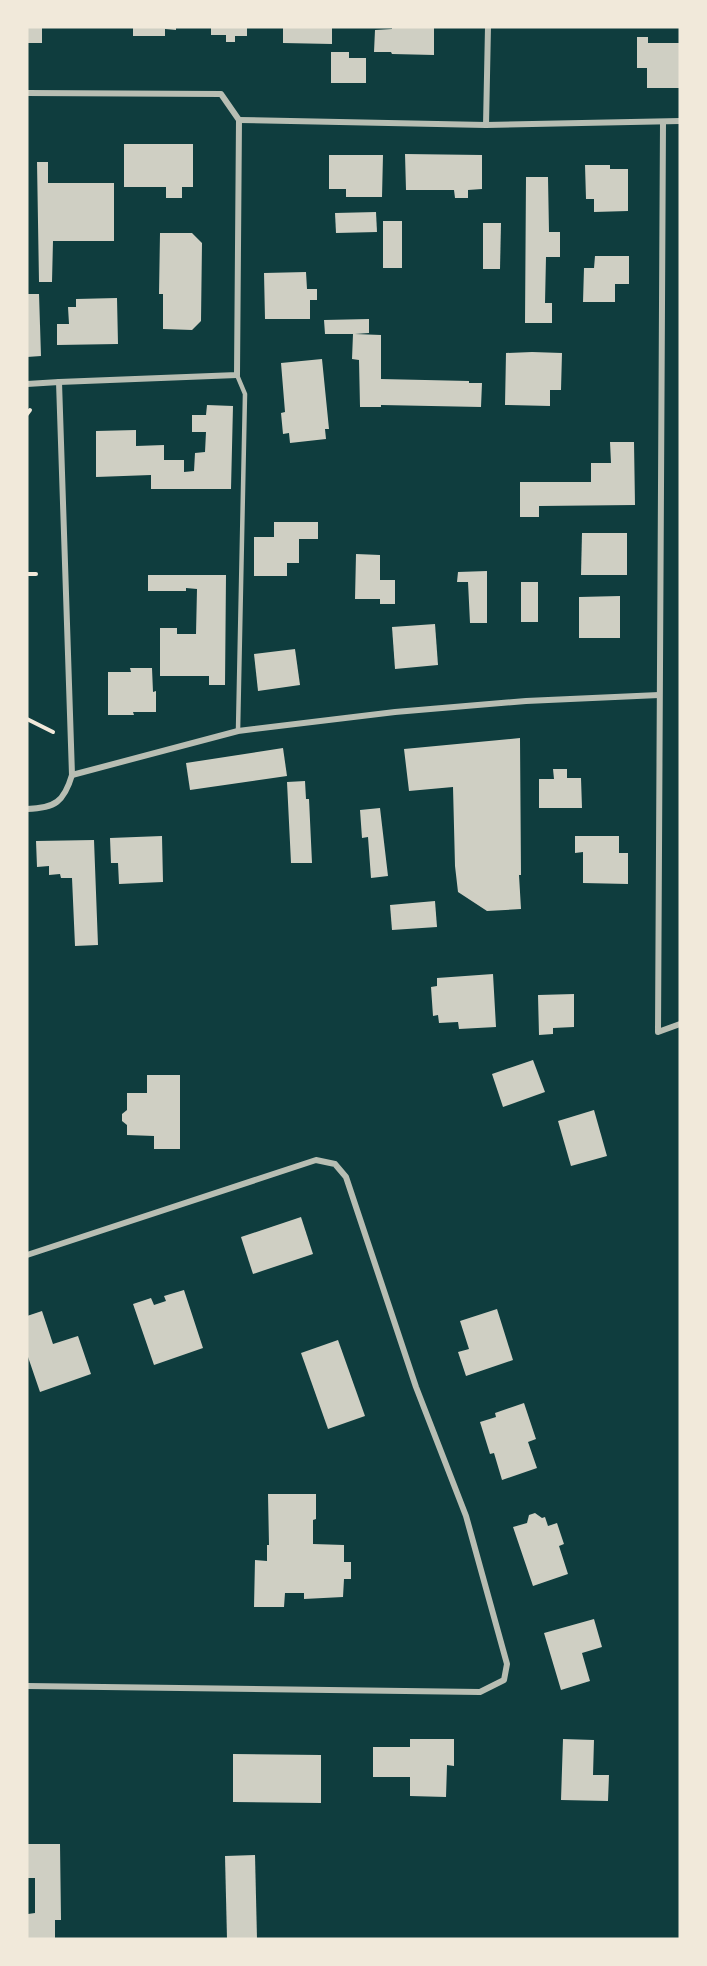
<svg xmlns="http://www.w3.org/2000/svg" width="707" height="1966" viewBox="0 0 707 1966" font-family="Cabin,sans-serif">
  <rect width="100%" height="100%" fill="#0f3d3e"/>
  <g fill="#cfcfc3">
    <rect x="27" y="27" width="15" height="16"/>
    <path d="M 133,27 L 176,27 L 176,30 L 165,29 L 165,36 L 133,36 Z"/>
    <path d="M 211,27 L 247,27 L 247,36 L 235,36 L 235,42 L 226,42 L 226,35 L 211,35 Z"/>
    <path d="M 283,27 L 332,27 L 332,44 L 283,43 Z"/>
    <path d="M 392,27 L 434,27 L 434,55 L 392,54 L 391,52 L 374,52 L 375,30 L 392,29 Z"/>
    <path d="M 637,37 L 648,37 L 648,43 L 680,43 L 680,88 L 647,88 L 647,68 L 637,68 Z"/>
    <path d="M 331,52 L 349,52 L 349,58 L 366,58 L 366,83 L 331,83 Z"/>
    <path d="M 124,144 L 193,144 L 193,187 L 182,187 L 182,198 L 166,198 L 166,187 L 124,187 Z"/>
    <path d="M 405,154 L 482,155 L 482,189 L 468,190 L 468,198 L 455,198 L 454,190 L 406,190 Z"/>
    <path d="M 329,155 L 383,155 L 382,197 L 346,197 L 346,189 L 329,189 Z"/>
    <path d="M 37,162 L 48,162 L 48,183 L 114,183 L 114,241 L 53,241 L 52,282 L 39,282 Z"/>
    <path d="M 585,165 L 610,165 L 610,169 L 628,169 L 628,211 L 594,212 L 594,199 L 586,199 Z"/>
    <path d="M 526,177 L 548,177 L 549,232 L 560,232 L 560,257 L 546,257 L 545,303 L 552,303 L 552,323 L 525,323 Z"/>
    <path d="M 376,212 L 377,232 L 336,233 L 335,213 Z"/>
    <rect x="383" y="221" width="19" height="47"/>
    <path d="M 483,223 L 501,223 L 500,269 L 483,269 Z"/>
    <path d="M 160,233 L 192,233 L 202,243 L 201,321 L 192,330 L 163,329 L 163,294 L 159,294 Z"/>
    <path d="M 595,256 L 629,256 L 629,284 L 615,284 L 615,302 L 583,302 L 584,268 L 594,268 Z"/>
    <path d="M 306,272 L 307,289 L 317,289 L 317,300 L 310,300 L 310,319 L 265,319 L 264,273 Z"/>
    <path d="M 27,294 L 39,294 L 41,356 L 27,357 Z"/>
    <path d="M 117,298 L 118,344 L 57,345 L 57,324 L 69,324 L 68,307 L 76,307 L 76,299 Z"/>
    <path d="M 369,319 L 369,333 L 355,334 L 381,335 L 381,379 L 469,381 L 469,383 L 482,383 L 481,407 L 381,405 L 381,407 L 360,407 L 359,360 L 352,359 L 353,334 L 325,334 L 324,320 Z"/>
    <path d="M 532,352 L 562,353 L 561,390 L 550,390 L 550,406 L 505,405 L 506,353 Z"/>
    <path d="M 322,359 L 329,429 L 325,429 L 326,439 L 290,443 L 289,433 L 283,434 L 281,413 L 285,412 L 281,363 Z"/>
    <path d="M 207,405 L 233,406 L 231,489 L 151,489 L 151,475 L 96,477 L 96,431 L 136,430 L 136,446 L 164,445 L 164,460 L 184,460 L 184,472 L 194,471 L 195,453 L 205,452 L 206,432 L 192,432 L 192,415 L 206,415 Z"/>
    <path d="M 610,442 L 634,442 L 635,505 L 539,506 L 539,517 L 520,517 L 520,482 L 591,482 L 591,463 L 611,463 Z"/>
    <path d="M 274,522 L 318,522 L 318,539 L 299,539 L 299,563 L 287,563 L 287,576 L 254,576 L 254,537 L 274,537 Z"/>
    <path d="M 582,533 L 627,533 L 627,575 L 581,575 Z"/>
    <path d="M 356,554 L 380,555 L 380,580 L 395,580 L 395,604 L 380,604 L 380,599 L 355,599 Z"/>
    <path d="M 487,571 L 487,623 L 470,623 L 468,582 L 457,582 L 458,572 Z"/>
    <path d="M 148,575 L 226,575 L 225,685 L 209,685 L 209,676 L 160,676 L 160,628 L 177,628 L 177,634 L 196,634 L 197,589 L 186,588 L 186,591 L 148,591 Z"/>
    <rect x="521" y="582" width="17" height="40"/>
    <path d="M 620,596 L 620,638 L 579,638 L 579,597 Z"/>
    <path d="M 435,624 L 438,665 L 395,669 L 392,627 Z"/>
    <path d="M 295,649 L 300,685 L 258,691 L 254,654 Z"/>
    <path d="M 130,668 L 152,668 L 153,692 L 156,691 L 156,712 L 133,712 L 134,715 L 108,715 L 108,672 L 131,672 Z"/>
    <path d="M 520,738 L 521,875 L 519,875 L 521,909 L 487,911 L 458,892 L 455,866 L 453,787 L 409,791 L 404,749 Z"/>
    <path d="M 283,748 L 287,776 L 190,790 L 186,763 Z"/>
    <path d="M 553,769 L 567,769 L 567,778 L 581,778 L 582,808 L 539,808 L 539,779 L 554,779 Z"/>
    <path d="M 305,781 L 306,799 L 309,799 L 312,863 L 291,863 L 287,782 Z"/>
    <path d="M 380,808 L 388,876 L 371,878 L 368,837 L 362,838 L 360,810 Z"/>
    <path d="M 162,836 L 163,882 L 119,884 L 118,863 L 111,863 L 110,838 Z"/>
    <path d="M 575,836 L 619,836 L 619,853 L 628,853 L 628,884 L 583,883 L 583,852 L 575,853 Z"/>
    <path d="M 94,840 L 98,945 L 75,946 L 72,878 L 61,878 L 60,874 L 49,875 L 49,866 L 37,867 L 36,841 Z"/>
    <path d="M 435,901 L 437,927 L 392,930 L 390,905 Z"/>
    <path d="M 493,974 L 496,1027 L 459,1029 L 458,1022 L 439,1023 L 438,1015 L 433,1016 L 431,987 L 437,986 L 437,978 Z"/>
    <path d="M 574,994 L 574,1027 L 553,1028 L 553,1034 L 539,1035 L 538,995 Z"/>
    <path d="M 533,1060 L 545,1092 L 503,1107 L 492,1074 Z"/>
    <path d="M 147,1075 L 180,1075 L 180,1149 L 154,1149 L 154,1136 L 127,1135 L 127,1125 L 122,1121 L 122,1114 L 127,1110 L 127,1093 L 147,1093 Z"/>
    <path d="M 594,1110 L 607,1156 L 571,1166 L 558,1121 Z"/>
    <path d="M 301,1217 L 313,1254 L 253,1274 L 241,1237 Z"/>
    <path d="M 184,1290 L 203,1348 L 154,1365 L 133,1304 L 151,1298 L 154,1305 L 166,1301 L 164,1296 Z"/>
    <path d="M 497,1309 L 513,1360 L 466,1376 L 458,1352 L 469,1349 L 460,1321 Z"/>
    <path d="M 42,1311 L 53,1344 L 78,1336 L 91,1374 L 40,1392 L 27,1354 L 27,1316 Z"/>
    <path d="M 338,1340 L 365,1416 L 328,1429 L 301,1353 Z"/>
    <path d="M 524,1403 L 536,1439 L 528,1442 L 537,1468 L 502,1480 L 494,1453 L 490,1454 L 480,1422 L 496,1417 L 495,1413 Z"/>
    <path d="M 268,1494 L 316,1494 L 316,1519 L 313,1520 L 313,1544 L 344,1545 L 344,1562 L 351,1562 L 351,1579 L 344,1579 L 343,1597 L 304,1599 L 304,1593 L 285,1593 L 284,1607 L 254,1607 L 255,1560 L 267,1561 L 267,1545 L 269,1545 Z"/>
    <path d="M 535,1513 L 542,1518 L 545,1517 L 548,1526 L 557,1523 L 564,1544 L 559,1546 L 568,1574 L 533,1586 L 513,1527 L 527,1523 L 529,1515 Z"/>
    <path d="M 594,1619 L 602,1647 L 582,1653 L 590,1681 L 561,1690 L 544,1633 Z"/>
    <path d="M 410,1739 L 454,1739 L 454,1766 L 447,1765 L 446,1797 L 410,1796 L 410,1777 L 373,1777 L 373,1747 L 410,1747 Z"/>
    <path d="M 563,1739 L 594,1740 L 593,1775 L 609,1775 L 608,1801 L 561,1800 Z"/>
    <path d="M 233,1754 L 321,1755 L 321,1803 L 233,1802 Z"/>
    <path d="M 27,1844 L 60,1844 L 61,1920 L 55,1920 L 55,1939 L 28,1939 L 28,1914 L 35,1913 L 35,1878 L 27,1878 Z"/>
    <path d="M 255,1855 L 257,1939 L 227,1939 L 225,1856 Z"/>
  </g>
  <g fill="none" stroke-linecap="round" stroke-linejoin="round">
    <g stroke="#f1e9da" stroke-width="4">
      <path d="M 27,414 L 30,410"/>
      <path d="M 27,574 L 36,574"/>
      <path d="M 27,719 L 53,732"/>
    </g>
    <path stroke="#b8beb3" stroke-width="4.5" d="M 237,375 L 245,394 L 238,731"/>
    <g stroke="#b8beb3" stroke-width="6">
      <path d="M 27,93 L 221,94 L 239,120"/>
      <path d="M 239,120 L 486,125 L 680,121"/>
      <path d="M 663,122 L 658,1032 L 680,1024"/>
      <path d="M 486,125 L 488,27"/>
      <path d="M 59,382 L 237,375 L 239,120"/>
      <path d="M 27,384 L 59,382 L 72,775 C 64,802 55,808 27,809"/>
      <path d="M 72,775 L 238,731 L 395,712 L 526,701 L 659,695"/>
      <path d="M 27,1255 L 316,1160 L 335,1164 L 346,1177 L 416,1387 L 466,1516 L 507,1664 L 504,1680 L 480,1692 L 27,1686"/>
    </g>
  </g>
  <rect width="707" height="1966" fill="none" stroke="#f1e9da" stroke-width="57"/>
</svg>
